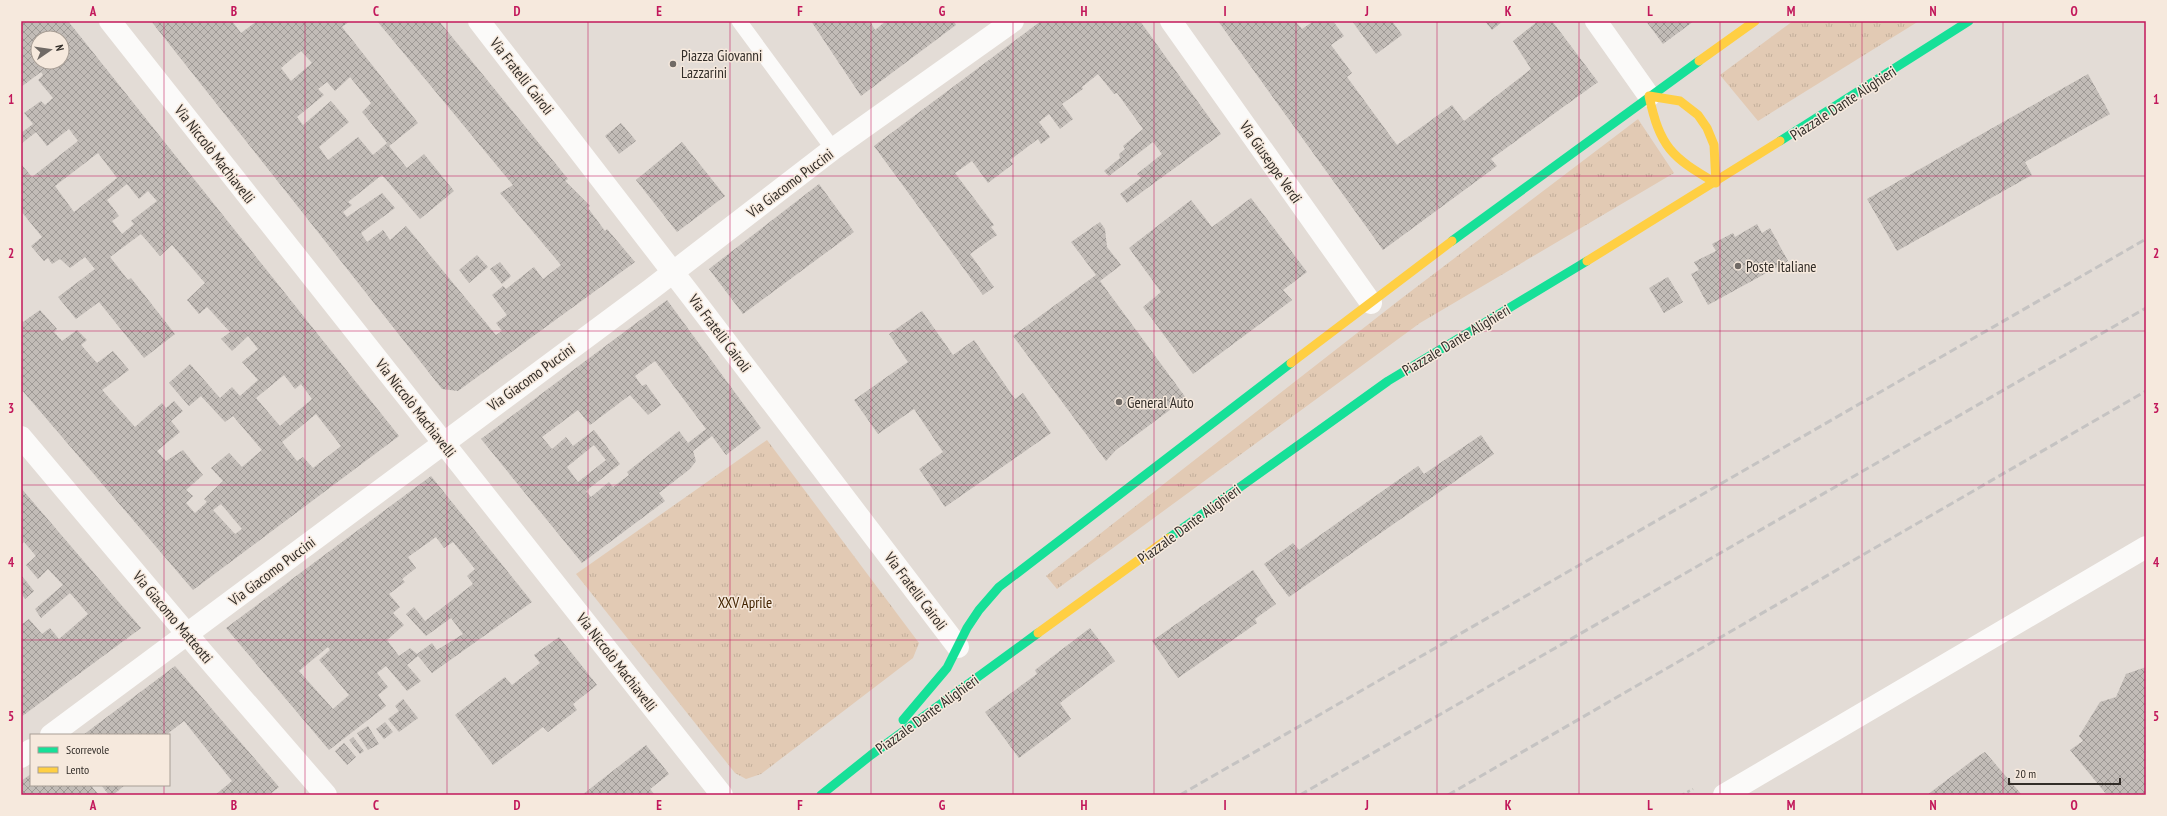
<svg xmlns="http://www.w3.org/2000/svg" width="2167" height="816" viewBox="0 0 2167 816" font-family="'PT Sans Narrow',sans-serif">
  <defs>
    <pattern id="park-tufts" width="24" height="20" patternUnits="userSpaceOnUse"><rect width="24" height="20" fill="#e2cab4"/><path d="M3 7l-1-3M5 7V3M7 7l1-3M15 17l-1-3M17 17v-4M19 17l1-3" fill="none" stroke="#c2ae9b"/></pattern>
    <pattern id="building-cross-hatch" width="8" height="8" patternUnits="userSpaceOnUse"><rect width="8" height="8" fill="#c2bcb7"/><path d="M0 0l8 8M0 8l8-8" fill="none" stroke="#9e9995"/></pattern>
  </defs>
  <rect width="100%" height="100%" fill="#e3dcd6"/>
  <g fill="url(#park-tufts)">
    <path d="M 1793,21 L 1919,21 L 1758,121 L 1720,75 Z"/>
    <path d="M 1638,119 L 1674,173 L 1420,323 L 1057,589 L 1046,576 L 1402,298 Z"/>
    <path d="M 767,440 L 919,643 L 913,658 L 761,774 L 746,779 L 735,773 L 576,574 Z"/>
  </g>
  <g fill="url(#building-cross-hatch)" fill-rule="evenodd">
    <path d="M 21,21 L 68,21 L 399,436 L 193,590 L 21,389 L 21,319 L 23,322 L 40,310 L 57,329 L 54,332 L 62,341 L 77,330 L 87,340 L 81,345 L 97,363 L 113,351 L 129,370 L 102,390 L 135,427 L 162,403 L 166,408 L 174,401 L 183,411 L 171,421 L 180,432 L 157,451 L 166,461 L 183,450 L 203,475 L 186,490 L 193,496 L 186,503 L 195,513 L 207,502 L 204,499 L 223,481 L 211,468 L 229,453 L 242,467 L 262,450 L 233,416 L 225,422 L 201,396 L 189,406 L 169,383 L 190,364 L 220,398 L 232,387 L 240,396 L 258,380 L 242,362 L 258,349 L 248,336 L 232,351 L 221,339 L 230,332 L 207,307 L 199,314 L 187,300 L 205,283 L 172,245 L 160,256 L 141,234 L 110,257 L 128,280 L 131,278 L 175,334 L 144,358 L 99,302 L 76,319 L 58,297 L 95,269 L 85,257 L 70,268 L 60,259 L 52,264 L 48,258 L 44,261 L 31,246 L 42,237 L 21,211 L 21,164 L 32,177 L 78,141 L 69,129 L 47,146 L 36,132 L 21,144 L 21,133 L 33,124 L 24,113 L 41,101 L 45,105 L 53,98 L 38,80 L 43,75 L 41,72 L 21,87 ZM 38,38 L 62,38 L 62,62 L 38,62 ZM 98,153 L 117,178 L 74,212 L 55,186 ZM 127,184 L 139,199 L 148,191 L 157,201 L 131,221 L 134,224 L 122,234 L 112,221 L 119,216 L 107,200 ZM 284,375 L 295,389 L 301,384 L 312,399 L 280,426 L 256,398 ZM 316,414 L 341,446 L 313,468 L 303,457 L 297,461 L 282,442 ZM 221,504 L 242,529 L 235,534 L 213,510 Z"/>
    <path d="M 151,21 L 232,21 L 241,33 L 257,21 L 350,21 L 342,27 L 418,123 L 389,146 L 407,168 L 424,154 L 454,191 L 420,219 L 382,175 L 348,202 L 352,205 L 343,212 L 347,217 L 382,193 L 395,208 L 361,233 L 367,242 L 383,230 L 390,240 L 406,226 L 496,335 L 502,331 L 496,323 L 507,315 L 492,295 L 503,286 L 506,289 L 534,267 L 543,279 L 561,265 L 500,193 L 513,185 L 377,21 L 439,21 L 568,179 L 565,181 L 590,206 L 588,208 L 605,231 L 607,229 L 635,262 L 458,391 L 442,389 ZM 301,51 L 312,63 L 291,81 L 281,68 ZM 350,77 L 371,103 L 362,112 L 387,143 L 373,155 L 358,137 L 328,160 L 319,147 L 349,122 L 331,101 L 303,125 L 297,117 L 324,95 L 318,89 L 327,82 L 335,91 Z"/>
    <path d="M 811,21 L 870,21 L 875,30 L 886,21 L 954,21 L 956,25 L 861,96 Z"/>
    <path d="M 1041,21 L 1140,21 L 1221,134 L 1127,203 L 1120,194 L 1141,178 L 1137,174 L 1162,154 L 1153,142 L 1109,176 L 1104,171 L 1120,158 L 1119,154 L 1125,149 L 1123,146 L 1143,129 L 1117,93 L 1114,94 L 1098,74 L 1082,87 L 1083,89 L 1062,104 L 1073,119 L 1060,129 L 1049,114 L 1039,122 L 1050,137 L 1041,144 L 1038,139 L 1010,160 L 1013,164 L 988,183 L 972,161 L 955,173 L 994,225 L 991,227 L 997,235 L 970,254 L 994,287 L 983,295 L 874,146 Z"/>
    <path d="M 1218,21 L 1295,21 L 1302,29 L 1314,21 L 1333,21 L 1344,36 L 1331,45 L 1352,73 L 1347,77 L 1397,145 L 1452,105 L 1464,121 L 1531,69 L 1513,41 L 1538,21 L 1552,21 L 1598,82 L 1491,159 L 1497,166 L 1383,250 Z"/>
    <path d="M 1352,21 L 1392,21 L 1402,35 L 1376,54 Z"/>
    <path d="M 1485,21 L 1503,21 L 1492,30 Z"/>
    <path d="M 1646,21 L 1694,21 L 1663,44 Z"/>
    <path d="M 2088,74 L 2110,114 L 2025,162 L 2032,175 L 1897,251 L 1867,199 Z"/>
    <path d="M 621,123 L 636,141 L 619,154 L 605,136 Z"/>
    <path d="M 682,142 L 725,196 L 677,232 L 636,180 Z"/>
    <path d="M 819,184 L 854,232 L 743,314 L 709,269 Z"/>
    <path d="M 1251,198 L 1307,272 L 1283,290 L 1292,300 L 1193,374 L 1143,307 L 1161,292 L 1129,248 L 1191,200 L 1212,227 Z"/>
    <path d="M 1100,222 L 1105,229 L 1107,247 L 1121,265 L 1100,281 L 1186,398 L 1116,450 L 1106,461 L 1013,336 L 1096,275 L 1071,242 Z"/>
    <path d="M 1757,224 L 1762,233 L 1770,228 L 1788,261 L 1708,305 L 1691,274 L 1699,270 L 1694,262 L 1716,251 L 1712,244 L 1733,233 L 1735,237 Z"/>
    <path d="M 477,255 L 488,267 L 469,283 L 459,270 Z"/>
    <path d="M 500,262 L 511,276 L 502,284 L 490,269 Z"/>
    <path d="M 1668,277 L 1683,302 L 1664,313 L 1649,288 Z"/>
    <path d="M 667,300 L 761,428 L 726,455 L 712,436 L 693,451 L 696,461 L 690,469 L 659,493 L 665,501 L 582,563 L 481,439 ZM 655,361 L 706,429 L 688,443 L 679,431 L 627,472 L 629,475 L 613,487 L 609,482 L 591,497 L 586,491 L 620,464 L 594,430 L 573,446 L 566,437 L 552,449 L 542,437 L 578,410 L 590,425 L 630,395 L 648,415 L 661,405 L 646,384 L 642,386 L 635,376 ZM 594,445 L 606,460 L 578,482 L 567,467 Z"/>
    <path d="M 922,311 L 953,355 L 974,340 L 1015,399 L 1023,393 L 1051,433 L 945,507 L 919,469 L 943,452 L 914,409 L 878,434 L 854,400 L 908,362 L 889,334 Z"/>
    <path d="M 1481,435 L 1494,454 L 1289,597 L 1264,564 L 1293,543 L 1299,550 L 1418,466 L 1424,474 Z"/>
    <path d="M 431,476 L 532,602 L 432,673 L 418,656 L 407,665 L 421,681 L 407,691 L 386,666 L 377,673 L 388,687 L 378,695 L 386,706 L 329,750 L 226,628 ZM 436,537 L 444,548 L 453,542 L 475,569 L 467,576 L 473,584 L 425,621 L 414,607 L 406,614 L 426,636 L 451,618 L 463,634 L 437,650 L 432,643 L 417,654 L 410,648 L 399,656 L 387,640 L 404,625 L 393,613 L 400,607 L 389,594 L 405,582 L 402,579 L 416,568 L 408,557 ZM 328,647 L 330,650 L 319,660 L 349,695 L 333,709 L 299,671 Z"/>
    <path d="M 21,488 L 141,628 L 21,717 L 21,625 L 29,619 L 42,634 L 50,628 L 59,639 L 88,614 L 70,593 L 41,618 L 35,609 L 63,585 L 48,569 L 38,579 L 26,565 L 36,556 L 24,542 L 21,545 Z"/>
    <path d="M 1253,570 L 1276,604 L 1255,619 L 1257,623 L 1178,678 L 1152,641 Z"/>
    <path d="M 22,576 L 34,591 L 25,599 L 21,593 Z"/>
    <path d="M 1090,628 L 1115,661 L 1060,703 L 1071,719 L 1019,758 L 985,712 L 1037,674 L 1035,670 Z"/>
    <path d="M 559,637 L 597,685 L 573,704 L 577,710 L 548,732 L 543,727 L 493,765 L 455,715 L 505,677 L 512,685 L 540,663 L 534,655 Z"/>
    <path d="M 175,666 L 279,787 L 269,795 L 215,795 L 232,781 L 184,721 L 166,735 L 83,735 Z"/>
    <path d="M 2146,667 L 2146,795 L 2107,795 L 2070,750 L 2083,741 L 2079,736 L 2100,702 L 2116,697 L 2126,674 Z"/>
    <path d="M 403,699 L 418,718 L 399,732 L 388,719 L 399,711 L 395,706 Z"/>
    <path d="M 385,722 L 393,732 L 384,739 L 376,729 Z"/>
    <path d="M 368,726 L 379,744 L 368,750 L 357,733 Z"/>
    <path d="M 353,737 L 364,751 L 360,754 L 349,740 Z"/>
    <path d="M 344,743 L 356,757 L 347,765 L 335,751 Z"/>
    <path d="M 646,745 L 669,774 L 650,789 L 655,795 L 582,795 Z"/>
    <path d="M 1985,752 L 2022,795 L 1927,795 L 1977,757 Z"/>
    <path d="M 31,774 L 31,785 L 94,785 L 92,787 L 99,795 L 21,795 L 21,781 Z"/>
    <path d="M 101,785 L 125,785 L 113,795 L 109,795 Z"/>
  </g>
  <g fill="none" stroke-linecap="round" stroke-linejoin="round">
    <path stroke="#bfbdb9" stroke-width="2.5" stroke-dasharray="3 3" stroke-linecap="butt" d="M 1682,795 L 1693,789"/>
    <path stroke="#fbfaf9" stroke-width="15" d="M 739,21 L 833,149"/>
    <g stroke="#fbfaf9" stroke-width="22">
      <path d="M 110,21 L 722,795"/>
      <path d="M 479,21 L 692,297 L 958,647"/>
      <path d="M 1171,21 L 1371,303"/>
      <path d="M 1596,21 L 1649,96"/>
      <path d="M 21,437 L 203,653 L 326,795"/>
      <path d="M 51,735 L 650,290 L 833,149 L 1013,21"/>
      <path d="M 21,757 L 31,750"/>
      <path d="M 1724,795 L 2146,547"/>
    </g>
    <g stroke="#16e098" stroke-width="9">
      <path d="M 1780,141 L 1969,21"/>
      <path d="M 1452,241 L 1699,61"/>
      <path d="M 1169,538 L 1388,381 L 1587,261"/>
      <path d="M 903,720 L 947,668 L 967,628 L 979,610 L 999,587 L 1291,363"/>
      <path d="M 821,795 L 871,755 L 1038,633"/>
    </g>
    <g stroke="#ffcf43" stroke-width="9">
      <path d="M 1699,61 L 1755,21"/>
      <path d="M 1649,96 L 1680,101 L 1698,115 L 1707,128 L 1714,145 L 1716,183 C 1671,157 1660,147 1649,96 Z"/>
      <path d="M 1587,261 L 1780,141"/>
      <path d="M 1291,363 L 1452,241"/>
      <path d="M 1038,633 L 1169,538"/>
    </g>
    <g stroke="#c5c3c2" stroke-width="3" stroke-dasharray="8 4" stroke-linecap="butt">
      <path d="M 1180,795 L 2146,239"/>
      <path d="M 1300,795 L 2146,308"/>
      <path d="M 1448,795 L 2146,391"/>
    </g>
  </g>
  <path fill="none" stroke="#c2185b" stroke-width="1" stroke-opacity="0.55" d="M 164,21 L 164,735M 305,21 L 305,795M 447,21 L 447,795M 588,21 L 588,795M 730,21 L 730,795M 871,21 L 871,795M 1013,21 L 1013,795M 1154,21 L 1154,795M 1296,21 L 1296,795M 1437,21 L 1437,795M 1579,21 L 1579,795M 1720,21 L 1720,795M 1862,21 L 1862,795M 2003,21 L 2003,795M 21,176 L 2146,176M 21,331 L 2146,331M 21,485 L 2146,485M 21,640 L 2146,640M 164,785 L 164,795"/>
  <g fill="#706a65" stroke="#f6e9dd" stroke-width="1.5">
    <circle cx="673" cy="64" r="4"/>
    <circle cx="1738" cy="266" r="4"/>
    <circle cx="1119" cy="402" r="4"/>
  </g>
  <g text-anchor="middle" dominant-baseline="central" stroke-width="3" stroke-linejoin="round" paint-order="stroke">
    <g font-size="15" fill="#322d28" stroke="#f6e9dd" text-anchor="start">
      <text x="681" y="55">Piazza Giovanni<tspan x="681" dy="17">Lazzarini</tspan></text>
      <text x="1746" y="266">Poste Italiane</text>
      <text x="1127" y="402">General Auto</text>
    </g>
    <g font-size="15" fill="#322d28" stroke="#f6e9dd">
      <text transform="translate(522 76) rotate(52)">Via Fratelli Cairoli</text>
      <text transform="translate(1843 103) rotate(-33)">Piazzale Dante Alighieri</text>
      <text transform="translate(215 154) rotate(52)">Via Niccolò Machiavelli</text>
      <text transform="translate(1271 162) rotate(55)">Via Giuseppe Verdi</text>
      <text transform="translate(790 183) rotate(-37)">Via Giacomo Puccini</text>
      <text transform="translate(720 333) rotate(53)">Via Fratelli Cairoli</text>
      <text transform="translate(1456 340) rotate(-31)">Piazzale Dante Alighieri</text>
      <text transform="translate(531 377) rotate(-36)">Via Giacomo Puccini</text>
      <text transform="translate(416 408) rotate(52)">Via Niccolò Machiavelli</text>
      <text transform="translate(1189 524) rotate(-36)">Piazzale Dante Alighieri</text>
      <text transform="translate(272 571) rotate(-37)">Via Giacomo Puccini</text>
      <text transform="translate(916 591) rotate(53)">Via Fratelli Cairoli</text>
      <text transform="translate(173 617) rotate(50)">Via Giacomo Matteotti</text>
      <text transform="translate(617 662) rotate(52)">Via Niccolò Machiavelli</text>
      <text transform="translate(927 714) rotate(-36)">Piazzale Dante Alighieri</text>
    </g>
    <g font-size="15" fill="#432400" stroke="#f6e9dd">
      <text x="745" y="602">XXV Aprile</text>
    </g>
  </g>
  <rect width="2167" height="816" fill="none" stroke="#f6e9dd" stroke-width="44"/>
  <rect x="30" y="734" width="140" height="52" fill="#f6e9dd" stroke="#a89e95"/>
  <rect x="38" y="747" width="20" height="6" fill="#16e098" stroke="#a89e95"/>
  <text x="66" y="754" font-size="12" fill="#322d28">Scorrevole</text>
  <rect x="38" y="767" width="20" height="6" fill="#ffcf43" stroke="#a89e95"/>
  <text x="66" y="774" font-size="12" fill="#322d28">Lento</text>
  <g transform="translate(50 50) rotate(77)"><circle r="19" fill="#f6e9dd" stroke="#a89e95"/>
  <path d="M0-3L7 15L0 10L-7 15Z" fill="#706a65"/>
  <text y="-6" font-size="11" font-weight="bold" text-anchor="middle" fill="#322d28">N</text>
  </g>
  <path d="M2009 778v6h111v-6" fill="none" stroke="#322d28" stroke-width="2"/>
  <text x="2015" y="778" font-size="12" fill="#322d28" stroke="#f6e9dd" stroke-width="3" paint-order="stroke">20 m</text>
  <rect x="22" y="22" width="2123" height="772" fill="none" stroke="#c2185b" stroke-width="1.5"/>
  <g font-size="13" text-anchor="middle" font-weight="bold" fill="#c2185b">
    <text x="93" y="16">A</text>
    <text x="234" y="16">B</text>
    <text x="376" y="16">C</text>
    <text x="517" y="16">D</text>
    <text x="659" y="16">E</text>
    <text x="800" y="16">F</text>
    <text x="942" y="16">G</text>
    <text x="1084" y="16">H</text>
    <text x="1225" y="16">I</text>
    <text x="1367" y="16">J</text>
    <text x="1508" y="16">K</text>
    <text x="1650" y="16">L</text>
    <text x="1791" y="16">M</text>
    <text x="1933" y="16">N</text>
    <text x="2074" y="16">O</text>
    <text x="11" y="104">1</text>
    <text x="2156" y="104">1</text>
    <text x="11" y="258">2</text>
    <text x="2156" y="258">2</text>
    <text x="11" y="413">3</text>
    <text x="2156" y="413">3</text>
    <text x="11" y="567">4</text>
    <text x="2156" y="567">4</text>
    <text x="11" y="721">5</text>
    <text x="2156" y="721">5</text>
    <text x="93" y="810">A</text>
    <text x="234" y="810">B</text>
    <text x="376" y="810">C</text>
    <text x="517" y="810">D</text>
    <text x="659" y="810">E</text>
    <text x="800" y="810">F</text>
    <text x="942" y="810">G</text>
    <text x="1084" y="810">H</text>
    <text x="1225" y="810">I</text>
    <text x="1367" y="810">J</text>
    <text x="1508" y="810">K</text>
    <text x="1650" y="810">L</text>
    <text x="1791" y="810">M</text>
    <text x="1933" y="810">N</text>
    <text x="2074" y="810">O</text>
  </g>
</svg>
